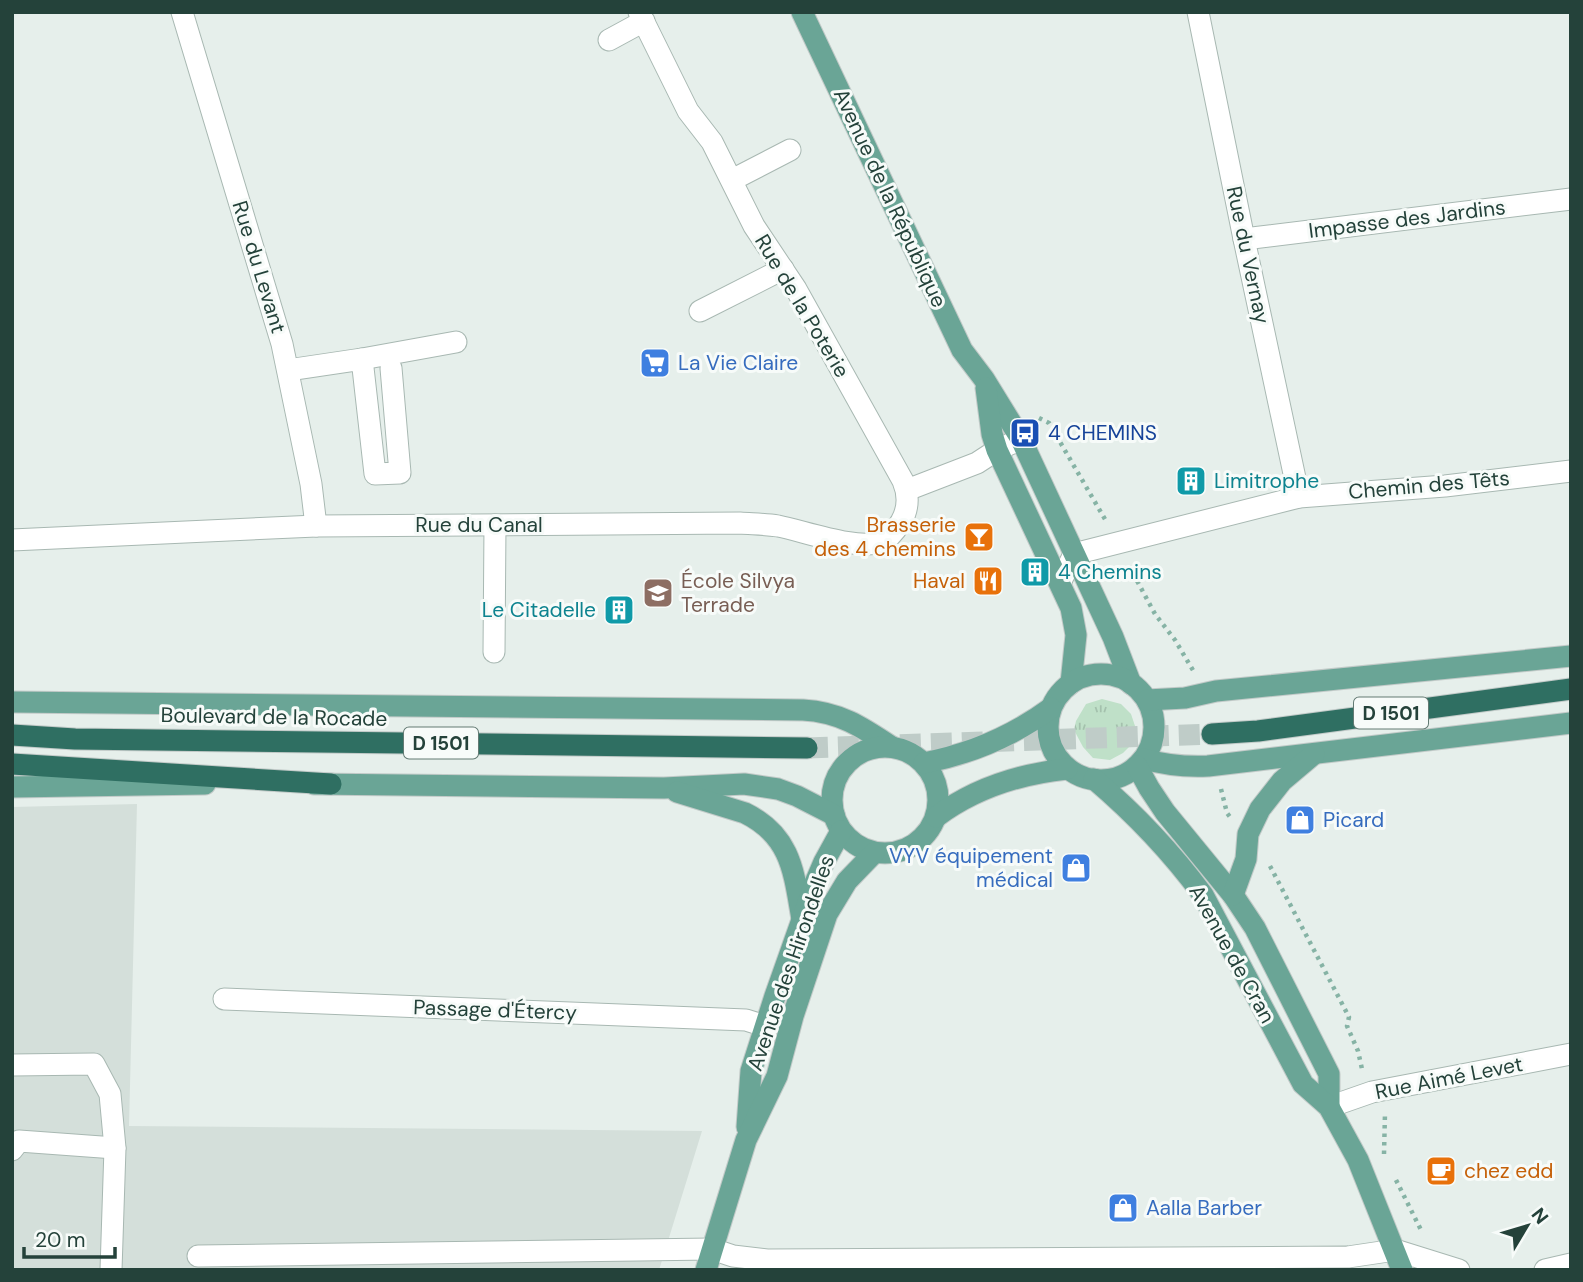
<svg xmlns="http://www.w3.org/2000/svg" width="1583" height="1282" viewBox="0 0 1583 1282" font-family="'DM Sans',sans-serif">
  <defs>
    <pattern id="grass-tufts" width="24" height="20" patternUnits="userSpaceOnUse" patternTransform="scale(1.75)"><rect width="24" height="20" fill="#bfe0c8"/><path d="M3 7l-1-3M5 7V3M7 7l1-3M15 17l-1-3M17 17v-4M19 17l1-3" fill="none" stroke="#a4c1ad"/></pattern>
  </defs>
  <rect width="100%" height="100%" fill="#e6efeb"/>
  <path fill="#d4dfda" d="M 137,804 L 129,1126 L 702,1131 L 659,1270 L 12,1270 L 12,807 Z"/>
  <path fill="url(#grass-tufts)" d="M 1102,699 L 1121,704 L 1131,714 L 1135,726 L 1135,735 L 1130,746 L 1123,753 L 1110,760 L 1093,758 L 1083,747 L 1074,730 L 1076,721 L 1086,704 Z"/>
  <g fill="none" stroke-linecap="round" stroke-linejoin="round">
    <path stroke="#bfccc8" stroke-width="21" stroke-dasharray="21 10" stroke-linecap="butt" d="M 807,748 L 1212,734"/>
    <g stroke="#a8b8b2" stroke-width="23">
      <g id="minor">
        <path d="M 182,12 L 282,344 L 311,484 L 316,526"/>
        <path d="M 1198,12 L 1244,239 L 1299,497"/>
        <path d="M 609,40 L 644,21"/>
        <path d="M 732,180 L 790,150"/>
        <path d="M 1244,239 L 1571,199"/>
        <path d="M 700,311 L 783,269"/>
        <path d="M 362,359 L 456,342"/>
        <path d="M 288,370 L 362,359 L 375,474 L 400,473 L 391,368"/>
        <path d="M 907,490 L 977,463 L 997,450 L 1021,439"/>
        <path d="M 12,540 L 316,526 L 740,523 C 753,524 765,524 778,526 C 804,531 860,552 883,541 C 890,538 897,528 901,522 C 909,508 909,495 903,481 L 796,289 L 754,226 L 712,142 L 688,111 L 639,12"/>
        <path d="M 1060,583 L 1074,554 L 1299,497 L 1445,486 L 1571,471"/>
        <path d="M 494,652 L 495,525"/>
        <path d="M 224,999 L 746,1020 L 765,1026"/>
        <path d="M 12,1065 L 94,1064 L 110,1094 L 115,1148 L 111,1270"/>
        <path d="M 1329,1107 L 1372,1092 L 1571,1054"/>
        <path d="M 12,1150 L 19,1141 L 115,1148"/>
        <path d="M 198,1256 L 712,1249 L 733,1256 L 767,1260 L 1348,1257 L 1395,1250 L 1459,1270"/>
        <path d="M 1545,1270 L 1571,1264"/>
      </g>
    </g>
    <g stroke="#c2cac8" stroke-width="23">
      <g id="major">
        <path d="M 802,12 L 962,350 L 984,379 L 1021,439 L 1113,637 L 1131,684"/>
        <path d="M 986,388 L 992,434 L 997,450 L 1071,608 L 1076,635 L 1071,683"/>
        <circle cx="1101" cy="727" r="53"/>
        <path d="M 1147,700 L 1185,698 L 1216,691 L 1571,656"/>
        <path d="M 12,702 L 803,710 C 840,712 862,727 892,747"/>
        <circle cx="885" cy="800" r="53"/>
        <path d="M 1144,759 C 1165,765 1185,767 1208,766 L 1571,723"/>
        <path d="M 924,763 C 970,754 1013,736 1051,708"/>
        <path d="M 1137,766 L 1149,788 L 1165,812 L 1233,895 L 1255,928 L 1329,1074 L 1329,1107"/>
        <path d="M 1094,779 C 1134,813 1172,853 1203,895 L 1303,1084 L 1329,1107 L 1358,1160 L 1402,1270"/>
        <path d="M 314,784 L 664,788 L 744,784 L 778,789 L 797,796 L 834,815"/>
        <path d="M 12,787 L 205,784"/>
        <path d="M 677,792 L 745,813 C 792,836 794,874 802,919"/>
        <path d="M 936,817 C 975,788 1019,774 1067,769"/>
        <path d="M 1233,895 L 1246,859 L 1248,834 L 1260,809 L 1282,781 L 1314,754"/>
        <path d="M 747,1127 L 751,1071 L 775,996 L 815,883 L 824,862 L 841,831"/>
        <path d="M 706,1270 L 746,1140 L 777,1076 L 793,1016 L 827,914 L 847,881 L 874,853"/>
      </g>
    </g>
    <g stroke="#c2cac8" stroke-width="23">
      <g id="highway">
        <path d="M 1212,734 L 1258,731 L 1571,689"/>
        <path d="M 12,735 L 75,739 L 807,748"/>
        <path d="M 12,764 L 331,784"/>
      </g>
    </g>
    <g stroke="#86b3a5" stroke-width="4.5" stroke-dasharray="3.5 5" stroke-linecap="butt">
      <path d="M 1039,418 L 1049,423 L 1106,521"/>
      <path d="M 1129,566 L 1155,614 L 1175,640 L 1194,672"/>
      <path d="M 1221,789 L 1227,813 L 1230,817"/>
      <path d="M 1270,866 L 1349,1017 L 1347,1026 L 1358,1051 L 1362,1069"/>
      <path d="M 1384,1154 L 1385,1113"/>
      <path d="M 1396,1180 L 1422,1232"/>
    </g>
    <use href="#minor" stroke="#fff" stroke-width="21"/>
    <use href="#major" stroke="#6aa596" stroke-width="21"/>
    <use href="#highway" stroke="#2f6f62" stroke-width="21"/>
  </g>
  <defs>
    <g id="supermarket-square" transform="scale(1.575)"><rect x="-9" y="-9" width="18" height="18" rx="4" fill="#3f7fe0" stroke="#f7fbf9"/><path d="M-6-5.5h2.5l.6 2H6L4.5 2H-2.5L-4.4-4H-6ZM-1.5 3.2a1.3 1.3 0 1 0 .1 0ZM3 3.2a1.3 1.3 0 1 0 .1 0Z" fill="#fff"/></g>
    <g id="bus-square" transform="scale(1.575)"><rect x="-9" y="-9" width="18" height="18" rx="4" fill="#1a4fb4" stroke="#f7fbf9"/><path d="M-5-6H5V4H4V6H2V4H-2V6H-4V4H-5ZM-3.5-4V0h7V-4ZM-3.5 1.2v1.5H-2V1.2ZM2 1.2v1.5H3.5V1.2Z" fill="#fff"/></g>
    <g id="building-square" transform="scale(1.575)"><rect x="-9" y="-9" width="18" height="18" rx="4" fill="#0f9aa8" stroke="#f7fbf9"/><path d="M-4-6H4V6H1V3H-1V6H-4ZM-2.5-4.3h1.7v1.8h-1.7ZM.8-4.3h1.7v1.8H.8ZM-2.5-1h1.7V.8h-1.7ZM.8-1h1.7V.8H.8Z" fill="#fff"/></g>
    <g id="bar-square" transform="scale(1.575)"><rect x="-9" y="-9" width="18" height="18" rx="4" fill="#e8710a" stroke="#f7fbf9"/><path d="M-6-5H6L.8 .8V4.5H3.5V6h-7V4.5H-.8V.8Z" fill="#fff"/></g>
    <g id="restaurant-square" transform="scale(1.575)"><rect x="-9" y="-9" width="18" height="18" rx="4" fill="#e8710a" stroke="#f7fbf9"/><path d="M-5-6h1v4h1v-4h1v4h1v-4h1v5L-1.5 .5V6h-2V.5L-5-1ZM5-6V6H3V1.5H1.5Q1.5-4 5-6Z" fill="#fff"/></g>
    <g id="school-square" transform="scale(1.575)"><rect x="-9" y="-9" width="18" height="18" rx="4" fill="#8d6e63" stroke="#f7fbf9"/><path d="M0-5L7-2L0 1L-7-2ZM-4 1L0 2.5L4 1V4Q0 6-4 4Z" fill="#fff"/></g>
    <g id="shop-square" transform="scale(1.575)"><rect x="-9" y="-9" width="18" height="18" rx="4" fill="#3f7fe0" stroke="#f7fbf9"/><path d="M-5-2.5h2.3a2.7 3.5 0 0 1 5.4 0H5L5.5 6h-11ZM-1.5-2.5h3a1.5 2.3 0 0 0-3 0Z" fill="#fff"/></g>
    <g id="cafe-square" transform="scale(1.575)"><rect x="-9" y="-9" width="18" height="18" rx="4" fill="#e8710a" stroke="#f7fbf9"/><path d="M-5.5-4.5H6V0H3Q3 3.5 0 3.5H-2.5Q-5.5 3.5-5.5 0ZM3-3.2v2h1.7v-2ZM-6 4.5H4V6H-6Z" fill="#fff"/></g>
  </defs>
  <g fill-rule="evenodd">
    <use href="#supermarket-square" x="655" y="363"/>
    <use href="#bus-square" x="1025" y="433"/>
    <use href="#building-square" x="1191" y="481"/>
    <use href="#bar-square" x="979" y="537"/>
    <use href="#building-square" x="1035" y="572"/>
    <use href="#restaurant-square" x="988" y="581"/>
    <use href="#school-square" x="658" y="593"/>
    <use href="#building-square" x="619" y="610"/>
    <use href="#shop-square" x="1300" y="820"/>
    <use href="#shop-square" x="1076" y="868"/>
    <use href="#cafe-square" x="1441" y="1171"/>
    <use href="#shop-square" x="1123" y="1208"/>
  </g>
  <g text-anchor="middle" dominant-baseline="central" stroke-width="6" stroke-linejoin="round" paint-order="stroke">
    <g fill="#f7fbf9" stroke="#637a73" stroke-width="2">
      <rect x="1354" y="697.5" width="74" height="31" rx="5"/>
      <rect x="404" y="727.5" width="74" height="31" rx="5"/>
    </g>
    <g font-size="19" font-weight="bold" fill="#24423a">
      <text x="1391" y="713">D 1501</text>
      <text x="441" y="743">D 1501</text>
    </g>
    <g font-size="21" fill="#24423a" stroke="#f7fbf9">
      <text transform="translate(890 198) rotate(65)">Avenue de la République</text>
      <text transform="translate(1407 219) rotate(-7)">Impasse des Jardins</text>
      <text transform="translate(1248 255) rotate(78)">Rue du Vernay</text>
      <text transform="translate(259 267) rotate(73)">Rue du Levant</text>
      <text transform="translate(802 306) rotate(59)">Rue de la Poterie</text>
      <text transform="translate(1429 485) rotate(-5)">Chemin des Têts</text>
      <text x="479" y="525">Rue du Canal</text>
      <text transform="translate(274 717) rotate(1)">Boulevard de la Rocade</text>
      <text transform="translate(1232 954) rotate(61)">Avenue de Cran</text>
      <text transform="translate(791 963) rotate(-71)">Avenue des Hirondelles</text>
      <text transform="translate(495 1010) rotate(2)">Passage d'Étercy</text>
      <text transform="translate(1449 1078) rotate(-11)">Rue Aimé Levet</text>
    </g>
    <g font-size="21" fill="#366cbe" stroke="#f7fbf9" text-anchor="start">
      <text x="678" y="363">La Vie Claire</text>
      <text x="1323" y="820">Picard</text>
      <text x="1053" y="856" text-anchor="end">VYV équipement<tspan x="1053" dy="24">médical</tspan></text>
      <text x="1146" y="1208">Aalla Barber</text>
    </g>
    <g font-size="21" fill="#164399" stroke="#f7fbf9" text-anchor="start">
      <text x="1048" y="433">4 CHEMINS</text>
    </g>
    <g font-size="21" fill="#0d838f" stroke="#f7fbf9" text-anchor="start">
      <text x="1214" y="481">Limitrophe</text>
      <text x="1058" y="572">4 Chemins</text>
      <text x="596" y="610" text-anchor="end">Le Citadelle</text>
    </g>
    <g font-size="21" fill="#c56008" stroke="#f7fbf9" text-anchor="end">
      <text x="956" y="525">Brasserie<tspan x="956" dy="24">des 4 chemins</tspan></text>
      <text x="965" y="581">Haval</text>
      <text x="1464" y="1171" text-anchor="start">chez edd</text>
    </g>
    <g font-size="21" fill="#785e54" stroke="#f7fbf9" text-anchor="start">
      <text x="681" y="581">École Silvya<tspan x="681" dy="24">Terrade</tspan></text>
    </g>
  </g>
  <rect width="1583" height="1282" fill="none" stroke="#24423a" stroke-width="28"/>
  <g transform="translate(1527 1226) rotate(52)" stroke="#f7fbf9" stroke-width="5" paint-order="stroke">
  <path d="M0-5L12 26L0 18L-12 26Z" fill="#24423a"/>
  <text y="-10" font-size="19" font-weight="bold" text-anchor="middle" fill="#24423a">N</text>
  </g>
  <path d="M24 1247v10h91v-10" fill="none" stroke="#24423a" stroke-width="3.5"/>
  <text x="35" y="1247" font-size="21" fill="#24423a" stroke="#f7fbf9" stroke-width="5" paint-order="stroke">20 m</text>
</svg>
